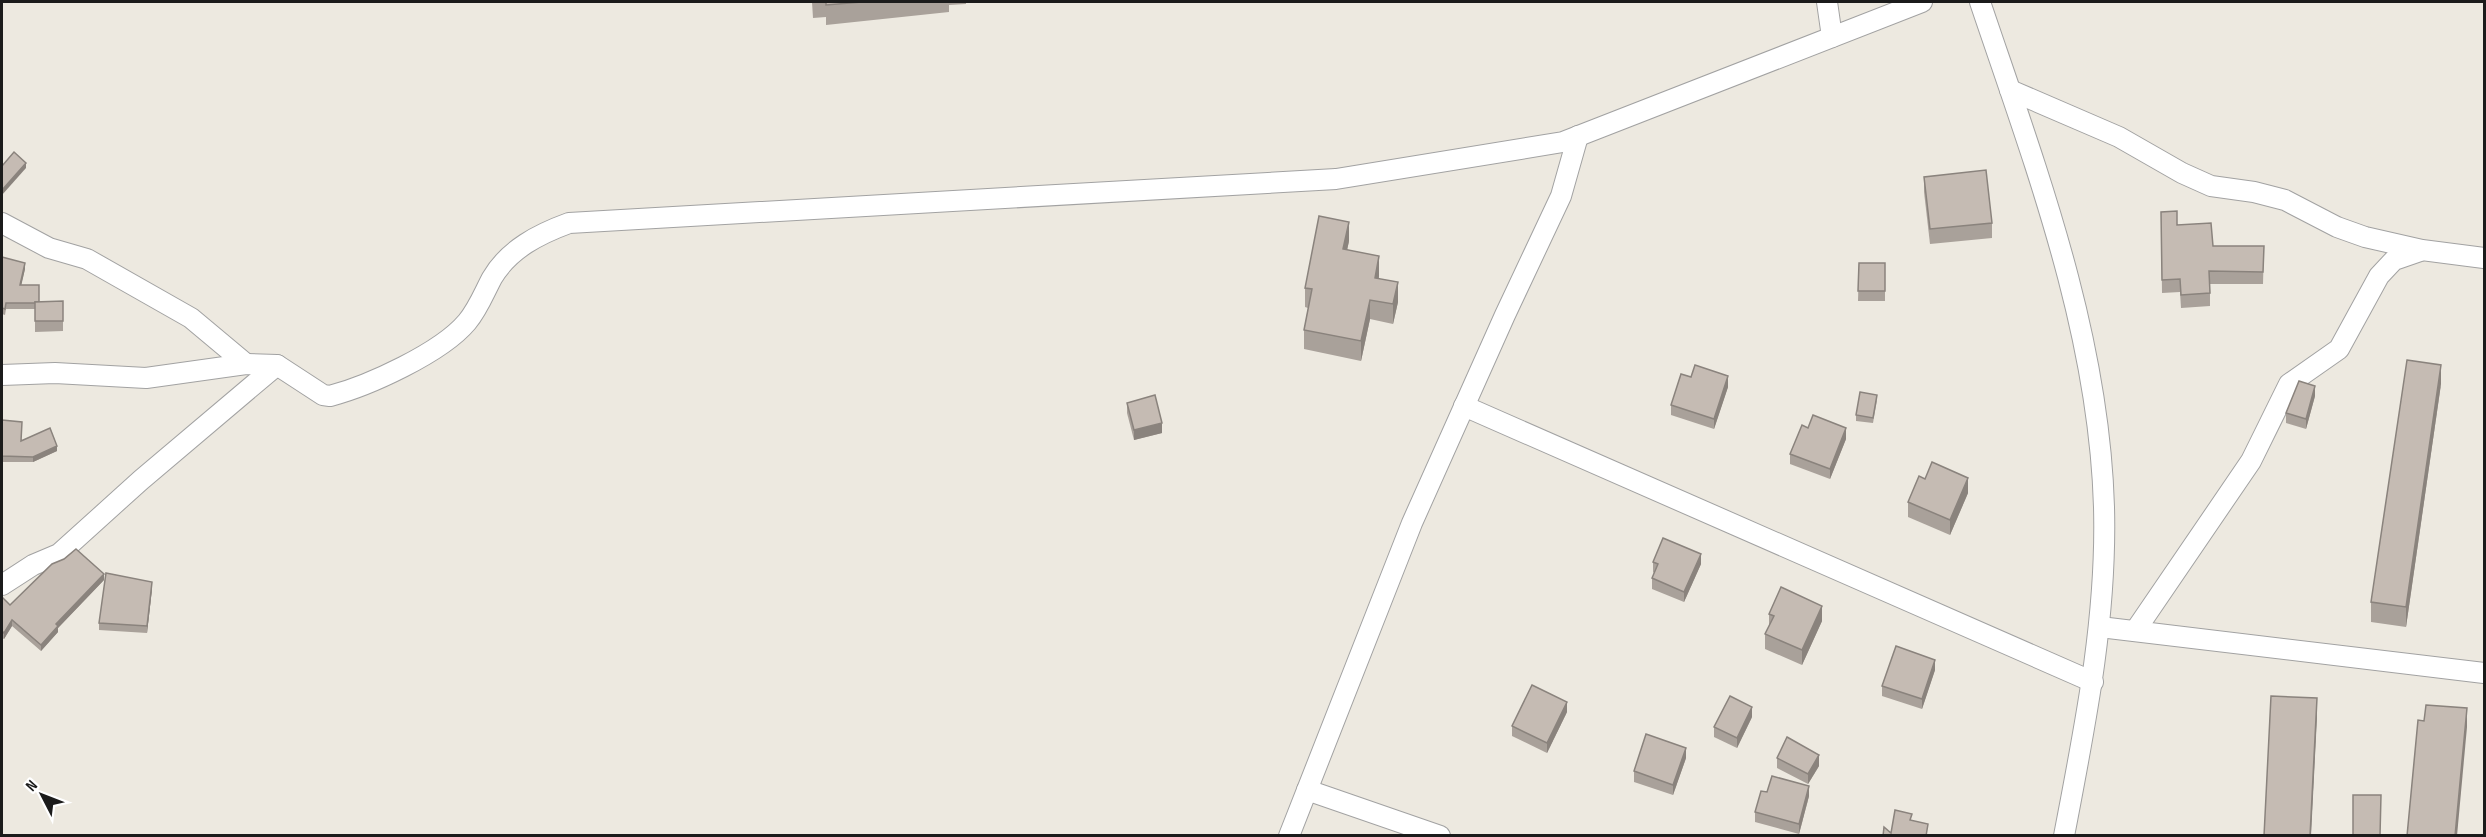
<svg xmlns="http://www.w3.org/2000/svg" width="2486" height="837" viewBox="0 0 2486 837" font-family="'Sofia Sans Condensed',sans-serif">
  <rect width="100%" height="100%" fill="#ede9e0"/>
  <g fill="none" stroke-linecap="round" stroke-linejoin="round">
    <g stroke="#a2a2a2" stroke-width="22">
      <g id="street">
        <path d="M 1827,2 L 1832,37"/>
        <path d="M 1980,2 C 2035,165 2099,332 2104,507 C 2107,619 2085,726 2064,836"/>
        <path d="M 2010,90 L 2119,137 L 2182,173 L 2211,186 L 2254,192 L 2285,200 L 2337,227 L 2365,237 L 2422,250 L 2484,258"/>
        <path d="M 2,223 L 49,248 L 87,259 L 191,318 L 246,364"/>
        <path d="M 2,375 L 55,373 L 146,378 L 246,364 L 277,365 L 323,395 L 330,396 C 368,386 441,353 467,322 C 478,309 484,293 492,278 C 509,249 539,234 569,223 L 1336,179 L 1563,142 L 1922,2"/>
        <path d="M 1464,406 L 2093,682"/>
        <path d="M 2,585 L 33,565 L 59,554 L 141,480 L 277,365"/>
        <path d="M 2100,627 L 2484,673"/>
        <path d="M 2135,631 L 2251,461 L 2289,384 L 2339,349 L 2379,276 L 2394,260 L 2420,251"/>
        <path d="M 1307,790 L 1440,836"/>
        <path d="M 1289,836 L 1412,523 L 1505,315 L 1561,196 L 1578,136"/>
      </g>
    </g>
    <use href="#street" stroke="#fff" stroke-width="20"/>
  </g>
  <g fill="#a9a19a">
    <path d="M 812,2 L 966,2 L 966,4 L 949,5 L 949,12 L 826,25 L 826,17 L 813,18 Z"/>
    <path d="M 1924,177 L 1992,223 L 1992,238 L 1930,244 L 1924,192 Z"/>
    <path d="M 2161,212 L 2177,225 L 2213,246 L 2264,246 L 2263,284 L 2210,284 L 2210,306 L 2181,308 L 2180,292 L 2162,293 Z"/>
    <path d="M 1349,241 L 1347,250 L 1379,276 L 1379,278 L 1398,302 L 1393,324 L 1370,319 L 1361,361 L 1304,349 L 1304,330 L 1308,308 L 1305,307 L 1305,288 Z"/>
    <path d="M 2,257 L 25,269 L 21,285 L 39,302 L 63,301 L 63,331 L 35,332 L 35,309 L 6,309 L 5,315 L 2,314 Z"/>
    <path d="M 1859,263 L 1885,263 L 1885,301 L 1858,301 Z"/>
    <path d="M 1691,377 L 1728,387 L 1714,429 L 1671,415 L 1671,405 Z"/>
    <path d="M 2441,384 L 2406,627 L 2371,622 L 2371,602 Z"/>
    <path d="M 2315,396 L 2306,429 L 2286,423 L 2286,413 Z"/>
    <path d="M 1877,400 L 1873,423 L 1856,421 L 1856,415 Z"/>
    <path d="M 1127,403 L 1162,433 L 1134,440 L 1127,413 Z"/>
    <path d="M 2,420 L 21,441 L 57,451 L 33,462 L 2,462 Z"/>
    <path d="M 1846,439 L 1830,479 L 1790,464 L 1790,454 Z"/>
    <path d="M 1925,479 L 1968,493 L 1950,535 L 1908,517 L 1908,502 Z"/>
    <path d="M 1653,562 L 1701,564 L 1684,602 L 1652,589 L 1652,578 L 1654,573 L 1653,572 Z"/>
    <path d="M 104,580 L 58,628 L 58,632 L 41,651 L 12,626 L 4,639 L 2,638 L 2,597 L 10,605 Z"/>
    <path d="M 152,589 L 147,633 L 99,630 L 99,623 Z"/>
    <path d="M 1769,614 L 1822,621 L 1802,665 L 1765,649 L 1765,634 L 1769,627 Z"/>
    <path d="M 1935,670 L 1922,709 L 1882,696 L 1882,686 Z"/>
    <path d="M 1567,712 L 1547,753 L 1512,736 L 1512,726 Z"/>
    <path d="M 1752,717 L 1737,748 L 1714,737 L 1714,727 Z"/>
    <path d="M 1686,758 L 1673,795 L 1634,782 L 1634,771 Z"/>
    <path d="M 1777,758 L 1819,766 L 1808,784 L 1777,768 Z"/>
    <path d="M 1767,792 L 1809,796 L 1799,834 L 1755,822 L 1755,812 Z"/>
  </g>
  <g fill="#8a837d">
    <path d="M 26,163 L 26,168 L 2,195 L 2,190 Z"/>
    <path d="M 1349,222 L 1349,241 L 1343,269 L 1343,249 Z"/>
    <path d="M 1379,256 L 1379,276 L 1375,297 L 1375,278 Z"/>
    <path d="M 25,263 L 25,269 L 20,291 L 20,285 Z"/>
    <path d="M 1398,282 L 1398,302 L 1393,324 L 1393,304 Z"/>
    <path d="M 1370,300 L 1370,319 L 1361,361 L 1361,341 Z"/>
    <path d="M 2441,365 L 2441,384 L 2406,627 L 2406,607 Z"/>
    <path d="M 1728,376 L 1728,387 L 1714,429 L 1714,419 Z"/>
    <path d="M 2315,386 L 2315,396 L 2306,429 L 2306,419 Z"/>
    <path d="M 1162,423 L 1162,433 L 1134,440 L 1134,430 Z"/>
    <path d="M 1846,428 L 1846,439 L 1830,479 L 1830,469 Z"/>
    <path d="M 57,446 L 57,451 L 33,462 L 33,457 Z"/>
    <path d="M 1968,478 L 1968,493 L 1950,535 L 1950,520 Z"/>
    <path d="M 1701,554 L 1701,564 L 1684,602 L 1684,592 Z"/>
    <path d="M 104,574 L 104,580 L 58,628 L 58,632 L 41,651 L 41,645 L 56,624 Z"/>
    <path d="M 152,582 L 152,589 L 147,633 L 147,626 Z"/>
    <path d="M 1822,606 L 1822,621 L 1802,665 L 1802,650 Z"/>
    <path d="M 12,620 L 12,626 L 4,639 L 4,633 Z"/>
    <path d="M 1935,660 L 1935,670 L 1922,709 L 1922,699 Z"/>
    <path d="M 2317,698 L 2317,717 L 2311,836 L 2310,836 Z"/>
    <path d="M 1567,702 L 1567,712 L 1547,753 L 1547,743 Z"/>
    <path d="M 1752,707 L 1752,717 L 1737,748 L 1737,738 Z"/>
    <path d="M 2467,708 L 2467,727 L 2457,836 L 2455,836 Z"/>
    <path d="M 1686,748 L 1686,758 L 1673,795 L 1673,785 Z"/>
    <path d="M 1819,755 L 1819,766 L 1808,784 L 1808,774 Z"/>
    <path d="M 1809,786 L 1809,796 L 1799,834 L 1799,824 Z"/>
  </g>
  <g fill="#c5bbb3" stroke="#8a837d" stroke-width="1.5">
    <path d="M 826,2 L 862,2 L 826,5 Z"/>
    <path d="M 14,152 L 26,163 L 2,190 L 2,166 Z"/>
    <path d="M 1986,170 L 1992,223 L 1930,229 L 1924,177 Z"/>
    <path d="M 2177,211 L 2177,225 L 2211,223 L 2213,246 L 2264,246 L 2263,272 L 2209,271 L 2210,293 L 2181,295 L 2180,279 L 2162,280 L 2161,212 Z"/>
    <path d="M 1319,216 L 1349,222 L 1343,249 L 1379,256 L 1375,278 L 1398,282 L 1393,304 L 1370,300 L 1361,341 L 1304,330 L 1312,289 L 1305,288 Z"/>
    <path d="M 2,257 L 25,263 L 20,285 L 39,285 L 39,302 L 35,302 L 35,303 L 6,303 L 5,309 L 2,308 Z"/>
    <path d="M 1859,263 L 1885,263 L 1885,291 L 1858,291 Z"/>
    <path d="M 63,301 L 63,321 L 35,321 L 35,302 Z"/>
    <path d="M 2407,360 L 2441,365 L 2406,607 L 2371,602 Z"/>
    <path d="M 1695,365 L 1728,376 L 1714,419 L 1671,405 L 1681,374 L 1691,377 Z"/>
    <path d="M 2299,381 L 2315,386 L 2306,419 L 2286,413 Z"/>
    <path d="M 1860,392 L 1877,395 L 1873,418 L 1856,415 Z"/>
    <path d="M 1155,395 L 1162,423 L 1134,430 L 1127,403 Z"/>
    <path d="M 1813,415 L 1846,428 L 1830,469 L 1790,454 L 1802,425 L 1808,428 Z"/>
    <path d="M 2,420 L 22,422 L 21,441 L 50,428 L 57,446 L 33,457 L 2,456 Z"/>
    <path d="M 1932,462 L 1968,478 L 1950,520 L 1908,502 L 1919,476 L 1925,479 Z"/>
    <path d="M 1663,538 L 1701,554 L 1684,592 L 1652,578 L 1658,564 L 1653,562 Z"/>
    <path d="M 76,549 L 104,574 L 56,624 L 58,626 L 41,645 L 12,620 L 4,633 L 2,631 L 2,597 L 10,605 L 52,564 L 64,559 Z"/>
    <path d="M 106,573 L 152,582 L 147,626 L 99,623 Z"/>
    <path d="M 1781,587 L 1822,606 L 1802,650 L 1765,634 L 1774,616 L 1769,614 Z"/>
    <path d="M 1896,646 L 1935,660 L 1922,699 L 1882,686 Z"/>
    <path d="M 1532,685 L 1567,702 L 1547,743 L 1512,726 Z"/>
    <path d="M 1730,696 L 1752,707 L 1737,738 L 1714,727 Z"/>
    <path d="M 2271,696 L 2317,698 L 2310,836 L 2264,836 Z"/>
    <path d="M 2426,705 L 2467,708 L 2455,836 L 2407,836 L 2418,720 L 2424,721 Z"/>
    <path d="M 1646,734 L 1686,748 L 1673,785 L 1634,771 Z"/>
    <path d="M 1787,737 L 1819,755 L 1808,774 L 1777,758 Z"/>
    <path d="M 1772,776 L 1809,786 L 1799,824 L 1755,812 L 1761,791 L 1767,792 Z"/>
    <path d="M 2353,795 L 2381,795 L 2380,836 L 2353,836 Z"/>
    <path d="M 1895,810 L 1912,814 L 1910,820 L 1928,824 L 1926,836 L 1883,836 L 1884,827 L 1891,833 Z"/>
  </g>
  <rect width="2486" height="837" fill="none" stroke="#1b1b1b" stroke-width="6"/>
  <g transform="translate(42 795) rotate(312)" stroke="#ffffff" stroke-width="4.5" paint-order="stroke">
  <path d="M0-4.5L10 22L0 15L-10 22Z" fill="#1b1b1b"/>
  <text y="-9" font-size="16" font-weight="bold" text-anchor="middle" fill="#1b1b1b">N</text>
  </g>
</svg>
